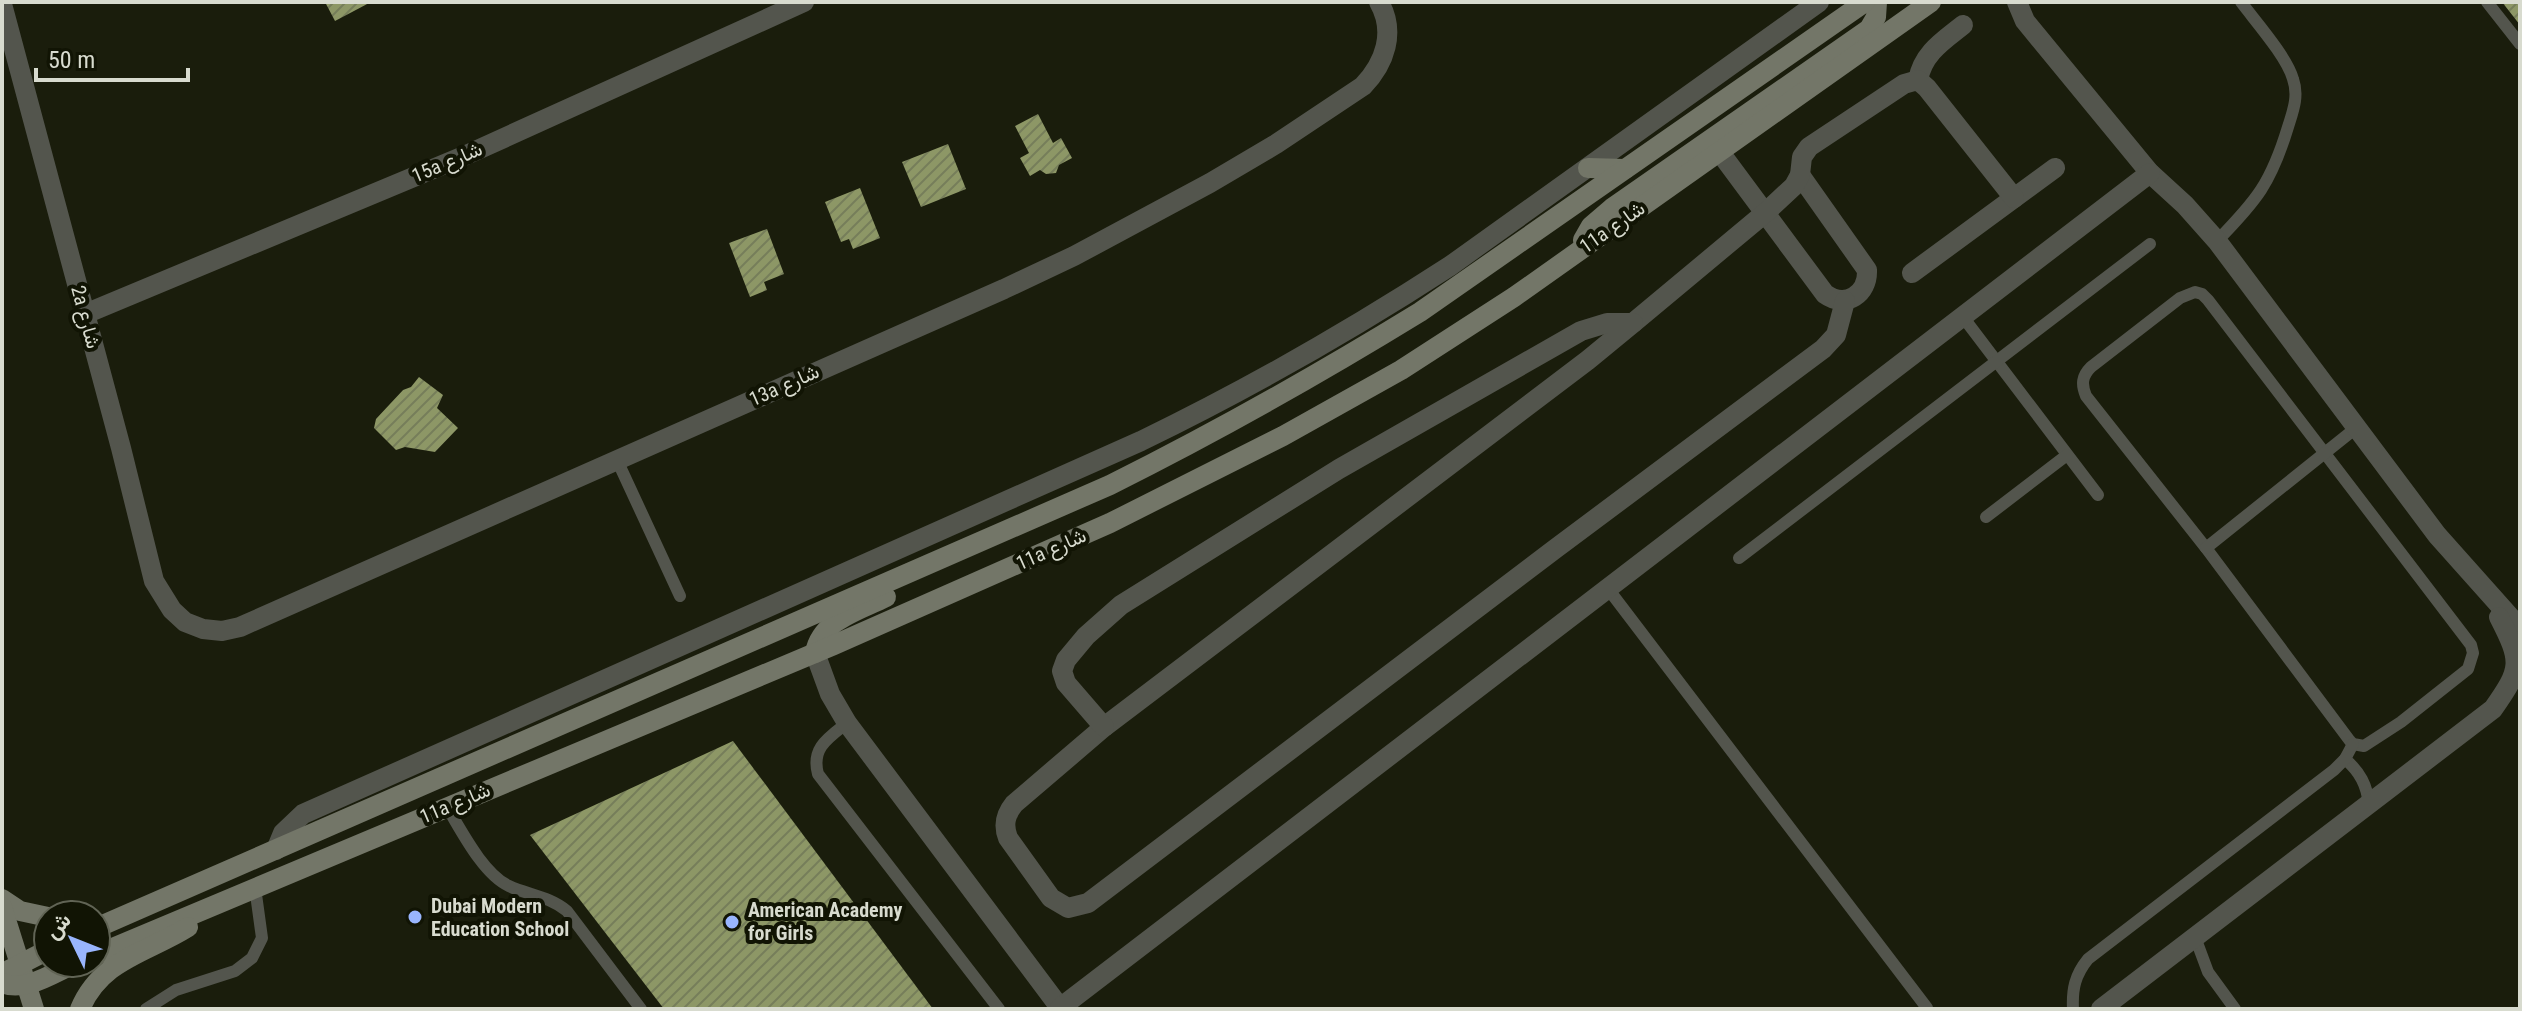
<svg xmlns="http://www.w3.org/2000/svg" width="2522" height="1011" viewBox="0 0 2522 1011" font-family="'Roboto Condensed',Vazirmatn,sans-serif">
  <defs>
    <pattern id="building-hatch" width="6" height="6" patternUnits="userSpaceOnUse" patternTransform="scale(2)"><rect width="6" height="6" fill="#8d9766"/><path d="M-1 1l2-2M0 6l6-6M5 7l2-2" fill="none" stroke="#767e5a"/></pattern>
  </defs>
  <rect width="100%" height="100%" fill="#1a1d0c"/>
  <g fill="url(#building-hatch)">
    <path d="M 325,2 L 371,2 L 335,21 Z"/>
    <path d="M 2502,2 L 2520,2 L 2520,25 Z"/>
    <path d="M 1038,114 L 1053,143 L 1061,138 L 1072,158 L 1059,165 L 1056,173 L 1046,174 L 1040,170 L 1030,176 L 1020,158 L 1029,153 L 1015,126 Z"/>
    <path d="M 948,144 L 966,189 L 921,207 L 902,162 Z"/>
    <path d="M 860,188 L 880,238 L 853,249 L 849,239 L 841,242 L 825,202 Z"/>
    <path d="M 767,229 L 784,274 L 764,282 L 767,290 L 750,297 L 729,243 Z"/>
    <path d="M 419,377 L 443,395 L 437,408 L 458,428 L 435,452 L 405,447 L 396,450 L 374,428 L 376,419 L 403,390 L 411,387 Z"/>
    <path d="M 733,741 L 933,1009 L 664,1009 L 530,835 Z"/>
  </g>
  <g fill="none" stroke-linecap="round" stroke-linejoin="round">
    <g stroke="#53554d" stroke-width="12">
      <path d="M 2487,2 L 2520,44"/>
      <path d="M 2217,241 C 2257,200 2271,183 2288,127 C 2293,111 2299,96 2293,79 C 2287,57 2256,22 2241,2"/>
      <path d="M 2195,292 L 2202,294 L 2208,300 L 2471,645 L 2473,653 L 2468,669 L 2401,722 L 2364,746 L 2353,744 L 2350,741 L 2206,548 L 2086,396 C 2081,384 2082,376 2091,367 L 2180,298 Z"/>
      <path d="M 1963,317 L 2098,495"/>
      <path d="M 617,460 L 680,596"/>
      <path d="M 1986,517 L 2067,455"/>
      <path d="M 2206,548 L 2356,428"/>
      <path d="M 1739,558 L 2150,244"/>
      <path d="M 1609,590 L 1927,1008"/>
      <path d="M 847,723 C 828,738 811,748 818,774 L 999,1009"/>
      <path d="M 2345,759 C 2360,772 2367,785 2369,805"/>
      <path d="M 447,807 C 461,830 483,874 509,886 C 528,895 549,896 567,911 L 641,1009"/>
      <path d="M 2195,937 L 2208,972 L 2235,1009"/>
      <path d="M 146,1009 L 176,990 L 235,971 L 252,958 L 262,938 L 255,887"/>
      <path d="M 2073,1009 C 2072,989 2075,975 2088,959 L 2334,770 L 2345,759 L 2353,744"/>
    </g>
    <g stroke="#53554d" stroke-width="20">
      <path d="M 2017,2 L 2025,21 L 2150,173 L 2185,205 L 2217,241 L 2437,535 L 2520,628"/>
      <path d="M 2,4 L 121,448 L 154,581 L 172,610 L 185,622 L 203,629 L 222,631 L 240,627 L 1004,289 L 1074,256 L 1210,183 L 1276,144 L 1363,86 C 1385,63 1396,32 1379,2"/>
      <path d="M 1918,80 C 1923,53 1943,41 1963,25"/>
      <path d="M 1719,151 L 1825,294 C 1846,309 1868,294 1867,270 L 1800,175"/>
      <path d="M 1912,273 L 2055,168"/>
      <path d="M 1845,301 L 1836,335 L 1823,349 L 1555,549 L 1088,903 L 1068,908 L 1051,898 L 1008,838 C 1003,825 1005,815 1014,804 L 1104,727 L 1588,360 L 1633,323 L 1765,213 L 1794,186 L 1800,175 L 1802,157 L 1809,147 L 1904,84 L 1918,80 L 1927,88 L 2014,198"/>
      <path d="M 85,314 L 464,156 L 804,2"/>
      <path d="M 815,653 L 830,694 L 847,723 L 1061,1009"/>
      <path d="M 1104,727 L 1066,683 L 1062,671 L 1066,660 L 1086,636 L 1121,605 L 1339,469 L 1581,331 L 1607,323 L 1633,323"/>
      <path d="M 276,850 L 283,833 L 303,814 L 1141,441 C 1248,389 1350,331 1450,266 L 1819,2"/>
      <path d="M 1060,1008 L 2150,173"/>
      <path d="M 2101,1009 L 2493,709 C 2522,668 2522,662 2499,617"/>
    </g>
    <g stroke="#737668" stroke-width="20">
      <path d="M 1588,168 L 1625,169"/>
      <path d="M 1583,240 L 1591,226 L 1612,208 L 1869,29 L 1876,17 L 1877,2"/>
      <path d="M 815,653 C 821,620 858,611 886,597"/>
      <path d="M 2,899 L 20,911 L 48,917"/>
      <path d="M 2,907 L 34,1009"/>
      <path d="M 96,928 L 1110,485 C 1216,432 1319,374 1420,312 L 1865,2"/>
      <path d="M 96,955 L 834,645 L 1110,523 L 1283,436 L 1401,370 L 1514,297 L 1931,2"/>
      <path d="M 9,970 L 48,950"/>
      <path d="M 2,983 C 25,993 55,972 76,963"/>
      <path d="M 80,1009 C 101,959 147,953 188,927"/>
    </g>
  </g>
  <g fill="#99b5fd" stroke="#111404" stroke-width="3">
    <circle cx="415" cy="917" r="8"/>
    <circle cx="732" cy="922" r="8"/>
  </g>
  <g text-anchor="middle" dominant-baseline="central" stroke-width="8" stroke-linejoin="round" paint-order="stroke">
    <g font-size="20" fill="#d8dbcf" stroke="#111404">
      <text transform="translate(447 162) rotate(-23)">15a شارع</text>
      <text transform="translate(1612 227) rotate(-35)">11a شارع</text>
      <text transform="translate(86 317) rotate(75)">2a شارع</text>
      <text transform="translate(784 385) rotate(-24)">13a شارع</text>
      <text transform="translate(1051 549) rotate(-24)">11a شارع</text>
      <text transform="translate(455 803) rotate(-23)">11a شارع</text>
    </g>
    <g font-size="20" font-weight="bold" fill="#d8dbcf" stroke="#111404" text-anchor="start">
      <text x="431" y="906">Dubai Modern<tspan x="431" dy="23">Education School</tspan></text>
      <text x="748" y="910">American Academy<tspan x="748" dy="23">for Girls</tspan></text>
    </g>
  </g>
  <rect width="2522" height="1011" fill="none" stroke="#d8dbcf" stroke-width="8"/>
  <g transform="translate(72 939) rotate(313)"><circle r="38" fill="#111404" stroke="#616455" stroke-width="2"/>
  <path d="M0-6L14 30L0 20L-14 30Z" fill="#99b5fd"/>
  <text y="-12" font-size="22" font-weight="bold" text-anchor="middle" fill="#d8dbcf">ش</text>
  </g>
  <path d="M36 68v12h152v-12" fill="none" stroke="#d8dbcf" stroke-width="4"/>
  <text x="48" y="68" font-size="24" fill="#d8dbcf" stroke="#111404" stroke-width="6" paint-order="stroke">50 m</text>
</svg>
